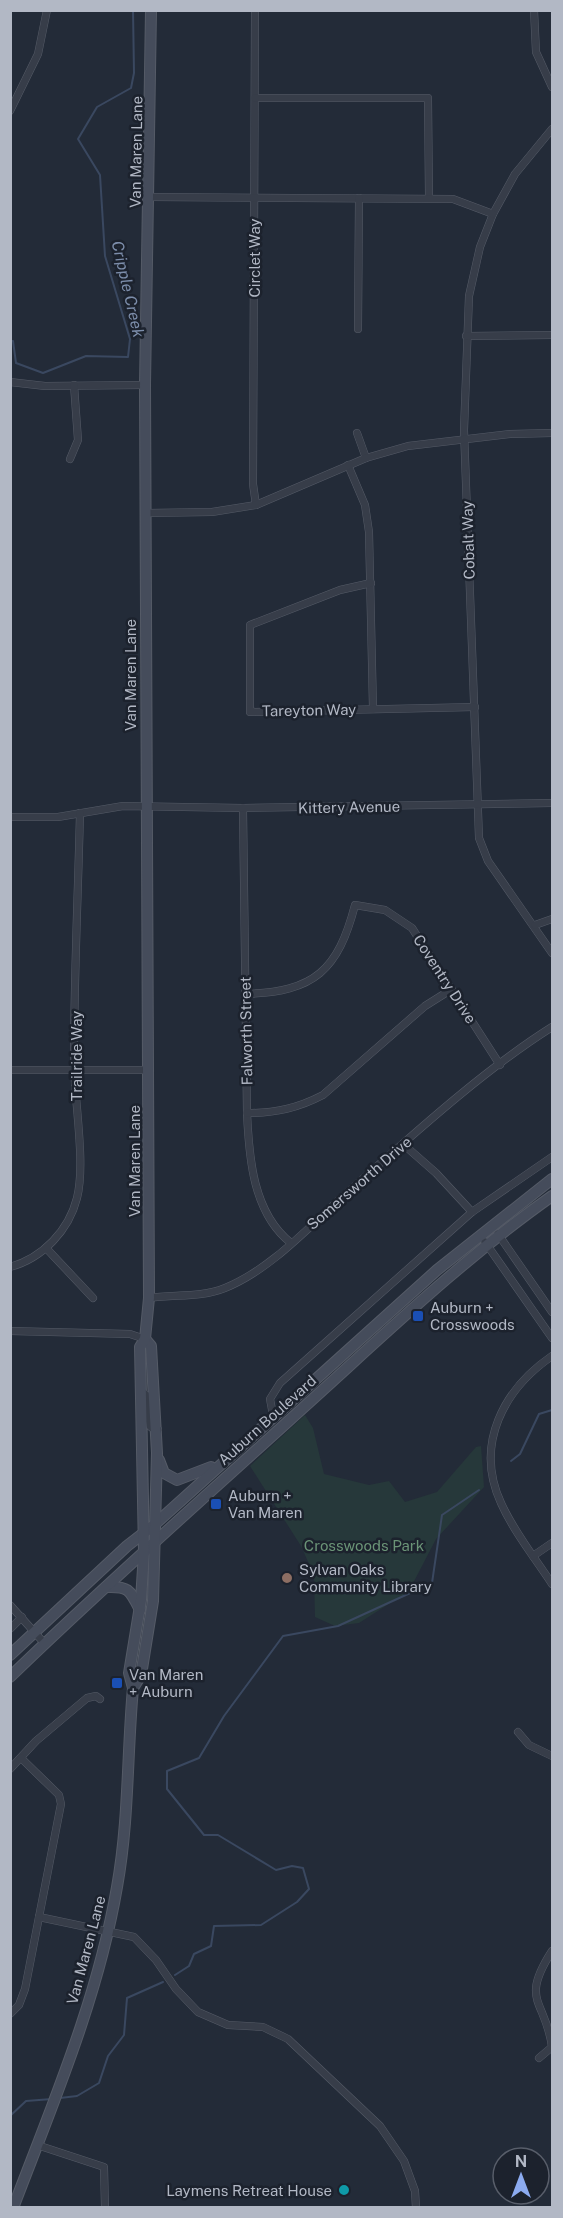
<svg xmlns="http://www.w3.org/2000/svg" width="563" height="2218" viewBox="0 0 563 2218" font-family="'Public Sans',sans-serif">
  <rect width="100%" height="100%" fill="#232b38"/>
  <path fill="#26383a" d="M 305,1415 L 313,1428 L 324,1474 L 369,1485 L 389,1481 L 405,1502 L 437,1492 L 476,1447 L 481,1446 L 484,1487 L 436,1539 L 409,1591 L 359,1623 L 335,1626 L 315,1617 L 314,1575 L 301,1546 L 250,1466 Z"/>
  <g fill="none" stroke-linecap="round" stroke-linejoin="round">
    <g stroke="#3a4860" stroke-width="2">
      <path d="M 10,341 L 13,341 L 16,363 L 43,373 L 86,356 L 128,357 L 130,339 L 105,256 L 100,175 L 78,139 L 97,107 L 131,88 L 134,73 L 133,10"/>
      <path d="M 511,1461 L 520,1454 L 539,1414 L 552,1410"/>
      <path d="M 175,1975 L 189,1966 L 194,1954 L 211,1946 L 214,1926 L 261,1925 L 297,1902 L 309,1889 L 303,1868 L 292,1866 L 276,1870 L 218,1835 L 204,1835 L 167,1789 L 167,1771 L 199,1758 L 224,1716 L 283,1636 L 338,1626 L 432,1583 L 442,1515 L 479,1490"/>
      <path d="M 60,2098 L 77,2096 L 99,2083 L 108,2056 L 124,2035 L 127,1998 L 163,1982"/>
      <path d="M 10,2116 L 26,2101 L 52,2099"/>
    </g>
    <g stroke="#555b67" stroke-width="8">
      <g id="minor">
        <path d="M 255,10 L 253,484 L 256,505"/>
        <path d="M 534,10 L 536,52 L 552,87"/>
        <path d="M 255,98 L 428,98 L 429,198"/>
        <path d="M 10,111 L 38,54 L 47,10"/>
        <path d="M 552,129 L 515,174 L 493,214 L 480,247 L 469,296 L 464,430 L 479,838 L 488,861 L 552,953"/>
        <path d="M 150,197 L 453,199 L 493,214"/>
        <path d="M 358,329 L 359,198"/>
        <path d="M 466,336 L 552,335"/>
        <path d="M 10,382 L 45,386 L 145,385"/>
        <path d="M 357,433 L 366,458"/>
        <path d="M 70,459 L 78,440 L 74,385"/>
        <path d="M 348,465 L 365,505 L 369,532 L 373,709"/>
        <path d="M 146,513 L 212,512 L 256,505 L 366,458 L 408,446 L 510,434 L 552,433"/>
        <path d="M 371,583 L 340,590 L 250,625 L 250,712 L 475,707"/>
        <path d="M 243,808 L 247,1113 C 249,1158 253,1213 291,1243"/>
        <path d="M 10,817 L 58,817 L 123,806 L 243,808 L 552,803"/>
        <path d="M 535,925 L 552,919"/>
        <path d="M 245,994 C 315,992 338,970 355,905 L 385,910 L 412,928 L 500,1065"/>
        <path d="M 10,1070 L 149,1070"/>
        <path d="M 247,1113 C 276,1113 298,1108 323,1095 L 425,1006 L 452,989"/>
        <path d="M 403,1144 L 436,1173 L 472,1212"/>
        <path d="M 498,1234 L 552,1312"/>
        <path d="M 485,1242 L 552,1338"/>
        <path d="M 46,1248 L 93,1298"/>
        <path d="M 10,1267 C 43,1258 69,1230 77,1198 C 86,1163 74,1099 74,1061 C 74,978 78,896 80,813"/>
        <path d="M 149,1298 C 175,1294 200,1298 225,1288 C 269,1270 305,1231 340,1199 C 405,1142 479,1073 552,1027"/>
        <path d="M 10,1331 L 130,1334 L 145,1339"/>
        <path d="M 552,1356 C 504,1389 474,1444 501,1503 C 514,1532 535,1558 552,1584"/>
        <path d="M 273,1415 L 270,1399 L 280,1383 L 472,1212 L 552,1157"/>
        <path d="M 533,1556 L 552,1543"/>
        <path d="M 10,1605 L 45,1644"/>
        <path d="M 10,1629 L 22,1617"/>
        <path d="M 518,1732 L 529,1745 L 552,1756"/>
        <path d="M 10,1769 L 36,1741 L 87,1698 L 96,1696 L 100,1699"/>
        <path d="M 39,1917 L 134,1937 L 156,1960 L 176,1989 L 198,2012 L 228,2025 L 263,2027 L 288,2039 L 380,2126 L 404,2161 L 415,2191 L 416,2208"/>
        <path d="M 10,2014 L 19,2005 L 25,1989 L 61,1804 L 59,1795 L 21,1758"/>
        <path d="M 539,2058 L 552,2047 C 546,2000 519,2002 552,1951"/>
        <path d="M 37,2145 L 104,2167 L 105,2208"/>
      </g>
    </g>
    <g stroke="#555b67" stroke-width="10">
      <path id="tertiary" d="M 141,1392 L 148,1398 L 151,1426 L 157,1430"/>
    </g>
    <g stroke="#555b67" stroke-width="12">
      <g id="secondary">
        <path d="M 159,1460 L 164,1473 L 177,1480 L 211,1467"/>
        <path d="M 106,1587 C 129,1586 130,1590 140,1610"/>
        <path d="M 10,1655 L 127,1546 L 154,1525 L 437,1270 L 552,1179"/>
        <path d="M 10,1677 C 106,1584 206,1496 304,1407 C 385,1334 464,1258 552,1196"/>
        <path d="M 133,1688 L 141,1675 L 153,1601 L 157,1453 L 151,1346 L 145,1339"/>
        <path d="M 13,2208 C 53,2103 98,1998 117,1887 C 129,1821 127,1754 133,1688 L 129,1673 L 141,1600 L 144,1552 L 140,1347 L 145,1339 L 149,1298 L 145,385 L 151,10"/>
      </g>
    </g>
    <use href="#minor" stroke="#373d49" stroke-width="7"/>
    <use href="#tertiary" stroke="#373d49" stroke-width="9"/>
    <use href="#secondary" stroke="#454c5b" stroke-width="10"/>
  </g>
  <g fill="#1a4fb4" stroke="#1c222d" stroke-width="2">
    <rect x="412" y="1310" width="12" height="12" rx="3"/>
    <rect x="210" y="1498" width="12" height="12" rx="3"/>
    <rect x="111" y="1677" width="12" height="12" rx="3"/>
  </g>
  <circle fill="#8d6e63" stroke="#1c222d" stroke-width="2" cx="287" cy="1578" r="6"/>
  <circle fill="#0f9aa8" stroke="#1c222d" stroke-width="2" cx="344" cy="2190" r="6"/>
  <g text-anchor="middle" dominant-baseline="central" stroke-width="5" stroke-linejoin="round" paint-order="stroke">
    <g font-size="15" fill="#b2b8c5" stroke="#1c222d">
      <text transform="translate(136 152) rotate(-89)">Van Maren Lane</text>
      <text transform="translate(254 258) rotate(-90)">Circlet Way</text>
      <text transform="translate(468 540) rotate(-92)">Cobalt Way</text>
      <text transform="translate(130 675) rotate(-90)">Van Maren Lane</text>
      <text transform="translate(309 710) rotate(-1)">Tareyton Way</text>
      <text transform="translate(349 807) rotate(-1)">Kittery Avenue</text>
      <text transform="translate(445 979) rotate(57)">Coventry Drive</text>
      <text transform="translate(246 1031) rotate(-91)">Falworth Street</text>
      <text transform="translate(76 1056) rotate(-90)">Trailride Way</text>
      <text transform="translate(134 1161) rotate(-90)">Van Maren Lane</text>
      <text transform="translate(359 1183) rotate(-41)">Somersworth Drive</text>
      <text transform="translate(267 1420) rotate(-42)">Auburn Boulevard</text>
      <text transform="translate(86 1950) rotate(-75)">Van Maren Lane</text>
    </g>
    <g font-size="15" fill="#b2b8c5" stroke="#1c222d" text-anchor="start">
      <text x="430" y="1307">Auburn +<tspan x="430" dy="17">Crosswoods</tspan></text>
      <text x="228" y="1495">Auburn +<tspan x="228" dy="17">Van Maren</tspan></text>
      <text x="299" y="1569">Sylvan Oaks<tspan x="299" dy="17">Community Library</tspan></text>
      <text x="129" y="1674">Van Maren<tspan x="129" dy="17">+ Auburn</tspan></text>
      <text x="332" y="2190" text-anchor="end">Laymens Retreat House</text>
    </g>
    <g font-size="15" fill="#6b9477" stroke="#1c222d">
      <text x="364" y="1545">Crosswoods Park</text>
    </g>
    <g font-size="16" font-style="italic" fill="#7c8daa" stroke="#1c222d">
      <text transform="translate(128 289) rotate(77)">Cripple Creek</text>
    </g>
  </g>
  <rect width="563" height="2218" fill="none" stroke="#b2b8c5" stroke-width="24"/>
  <g transform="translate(521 2176)"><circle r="28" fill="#1c222d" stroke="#585e6a" stroke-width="1.5"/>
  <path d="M0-4.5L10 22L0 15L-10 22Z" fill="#8cabf0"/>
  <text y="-9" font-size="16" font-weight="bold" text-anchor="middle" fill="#b2b8c5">N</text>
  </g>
</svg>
